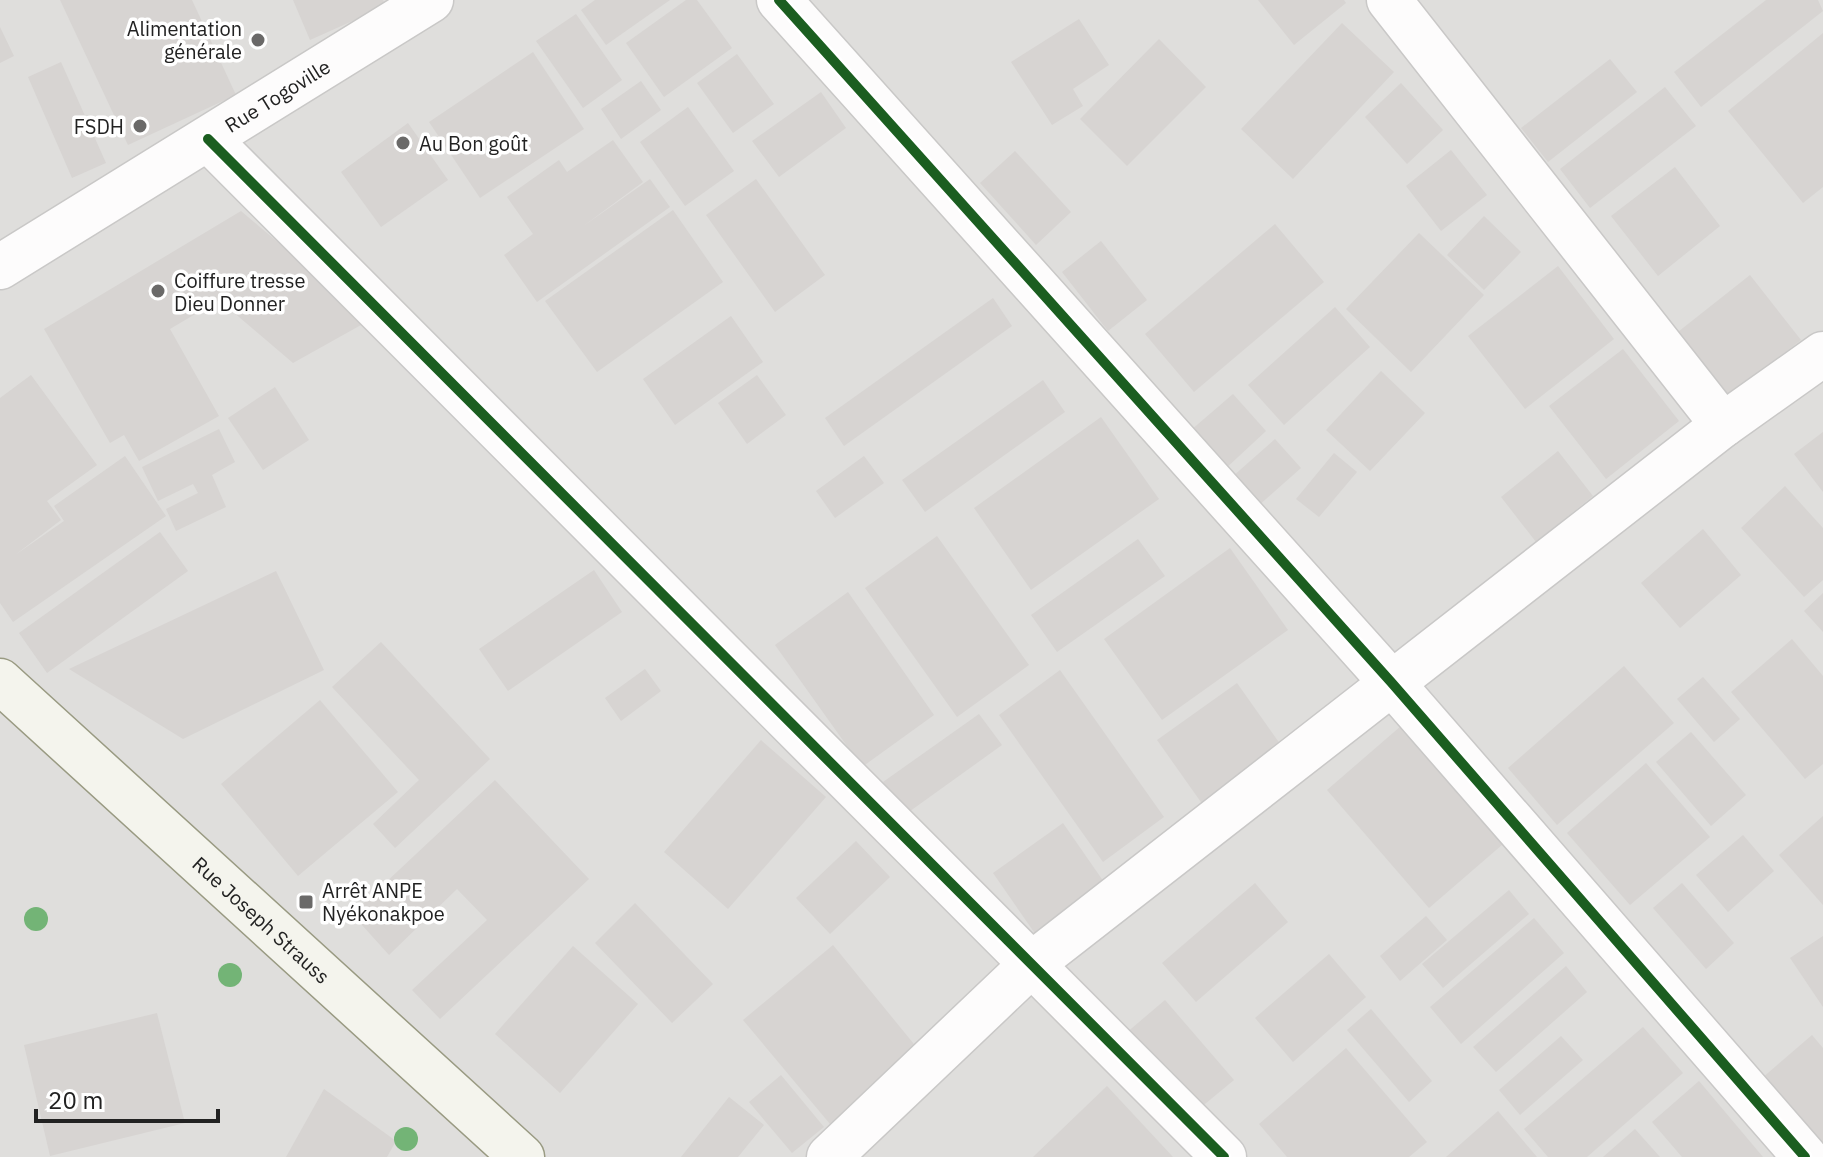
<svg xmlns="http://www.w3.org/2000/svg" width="1823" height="1157" viewBox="0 0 1823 1157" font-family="'IBM Plex Sans',sans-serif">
  <rect width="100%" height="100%" fill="#f0eeeb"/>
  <rect fill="#dfdedc" x="0" y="0" width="1823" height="1157"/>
  <g fill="#d7d4d2">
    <path d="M 60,0 L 192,0 L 236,95 L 128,145 Z"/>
    <path d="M 293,0 L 383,0 L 386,6 L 310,40 Z"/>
    <path d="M 595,0 L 670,0 L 606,45 L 581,10 Z"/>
    <path d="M 686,0 L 697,0 L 732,48 L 664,97 L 626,43 Z"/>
    <path d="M 1258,0 L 1344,0 L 1346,3 L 1294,45 Z"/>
    <path d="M 1766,0 L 1818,0 L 1823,11 L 1701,107 L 1674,72 Z"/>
    <path d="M 576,14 L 622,80 L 583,108 L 536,41 Z"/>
    <path d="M 1079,19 L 1109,65 L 1073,89 L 1083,106 L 1052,125 L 1011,62 Z"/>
    <path d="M 1342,23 L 1394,72 L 1293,179 L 1241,129 Z"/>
    <path d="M 0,27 L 14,56 L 0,63 Z"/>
    <path d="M 1823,33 L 1823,187 L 1803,203 L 1728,111 Z"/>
    <path d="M 1159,39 L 1206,87 L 1127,166 L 1080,119 Z"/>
    <path d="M 533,52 L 584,129 L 480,198 L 429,122 Z"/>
    <path d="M 737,54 L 774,104 L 733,133 L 697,83 Z"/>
    <path d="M 1610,59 L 1637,92 L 1548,162 L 1521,128 Z"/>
    <path d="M 61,62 L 106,163 L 72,178 L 28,77 Z"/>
    <path d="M 641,81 L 661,110 L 621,139 L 601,109 Z"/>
    <path d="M 1401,83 L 1443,130 L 1407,164 L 1365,117 Z"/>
    <path d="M 1665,87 L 1696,126 L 1590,208 L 1560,169 Z"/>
    <path d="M 821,92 L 846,128 L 779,177 L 752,141 Z"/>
    <path d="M 688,107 L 734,171 L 685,206 L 640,142 Z"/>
    <path d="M 408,123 L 448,180 L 381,227 L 341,172 Z"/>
    <path d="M 613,140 L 643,182 L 582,227 L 650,179 L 670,207 L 537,302 L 504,255 L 533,234 L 507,197 L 559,160 L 567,172 Z"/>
    <path d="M 1451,150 L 1487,195 L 1441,231 L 1406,186 Z"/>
    <path d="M 1015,151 L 1071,212 L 1036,245 L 980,183 Z"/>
    <path d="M 1675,167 L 1720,226 L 1658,276 L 1611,216 Z"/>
    <path d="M 756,179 L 825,275 L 775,312 L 706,215 Z"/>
    <path d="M 673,210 L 723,282 L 597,372 L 545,301 Z"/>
    <path d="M 241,211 L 370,320 L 293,363 L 219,300 L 170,329 L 219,416 L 139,461 L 124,435 L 110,443 L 44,329 Z"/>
    <path d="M 1484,216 L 1521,252 L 1484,290 L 1447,255 Z"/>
    <path d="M 1275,224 L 1324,282 L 1194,392 L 1145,334 Z"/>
    <path d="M 1419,233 L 1484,295 L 1411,372 L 1346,309 Z"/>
    <path d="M 1101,241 L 1147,300 L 1108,331 L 1062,272 Z"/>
    <path d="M 1558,266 L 1614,339 L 1525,409 L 1468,336 Z"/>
    <path d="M 1750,275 L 1801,340 L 1720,403 L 1669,339 Z"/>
    <path d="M 993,298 L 1012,326 L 844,446 L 825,418 Z"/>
    <path d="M 1335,307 L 1370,347 L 1284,425 L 1248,385 Z"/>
    <path d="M 731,316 L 763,362 L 675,425 L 643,379 Z"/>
    <path d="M 1623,349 L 1679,421 L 1606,479 L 1549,406 Z"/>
    <path d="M 1381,371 L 1425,413 L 1370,471 L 1326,430 Z"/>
    <path d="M 31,375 L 97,465 L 47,501 L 61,520 L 15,555 L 64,521 L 54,506 L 125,456 L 166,516 L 13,622 L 0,603 L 0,398 Z"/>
    <path d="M 757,375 L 786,415 L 747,444 L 718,403 Z"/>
    <path d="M 1043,380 L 1065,412 L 925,512 L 902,480 Z"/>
    <path d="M 275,387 L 309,440 L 263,470 L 228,418 Z"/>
    <path d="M 1233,394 L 1266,431 L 1224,470 L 1190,431 Z"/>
    <path d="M 1101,417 L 1159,499 L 1031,590 L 974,508 Z"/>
    <path d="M 219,429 L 235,462 L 212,475 L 226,507 L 176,531 L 166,509 L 198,493 L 193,484 L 158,501 L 142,467 Z"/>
    <path d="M 1823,432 L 1823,492 L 1794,454 Z"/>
    <path d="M 1275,439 L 1301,468 L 1258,506 L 1232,477 Z"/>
    <path d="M 1558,451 L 1593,496 L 1536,542 L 1501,497 Z"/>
    <path d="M 1334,453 L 1357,472 L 1319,517 L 1296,499 Z"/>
    <path d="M 864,456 L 884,483 L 835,518 L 816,491 Z"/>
    <path d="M 1785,486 L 1823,528 L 1823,580 L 1804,597 L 1741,528 Z"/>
    <path d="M 1703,529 L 1741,575 L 1680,628 L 1641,583 Z"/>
    <path d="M 160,532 L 188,571 L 47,673 L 19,633 Z"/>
    <path d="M 937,536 L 1029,665 L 957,717 L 865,588 Z"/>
    <path d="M 1138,539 L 1165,576 L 1057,652 L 1031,615 Z"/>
    <path d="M 1230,548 L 1288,630 L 1162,720 L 1104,639 Z"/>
    <path d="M 594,570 L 622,612 L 508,691 L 479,649 Z"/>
    <path d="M 276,571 L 324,670 L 183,739 L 69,669 Z"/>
    <path d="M 848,592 L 934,715 L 862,767 L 775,645 Z"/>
    <path d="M 1823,593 L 1823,632 L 1804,611 Z"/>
    <path d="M 1792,639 L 1823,676 L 1823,764 L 1805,779 L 1731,692 Z"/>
    <path d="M 381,642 L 490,759 L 395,848 L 373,824 L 419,780 L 332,687 Z"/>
    <path d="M 1624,666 L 1674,723 L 1557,825 L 1508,768 Z"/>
    <path d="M 645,669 L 661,691 L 621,721 L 605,698 Z"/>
    <path d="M 1060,670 L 1164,817 L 1103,862 L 999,715 Z"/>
    <path d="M 1703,677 L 1740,719 L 1714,742 L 1677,699 Z"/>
    <path d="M 1237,683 L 1283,748 L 1203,805 L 1157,740 Z"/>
    <path d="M 320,700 L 398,792 L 298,876 L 221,784 Z"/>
    <path d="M 979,714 L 1002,745 L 906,814 L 883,782 Z"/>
    <path d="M 1401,726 L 1503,844 L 1429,908 L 1327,790 Z"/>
    <path d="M 1691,732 L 1746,795 L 1711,826 L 1656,762 Z"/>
    <path d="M 761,740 L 826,797 L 728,909 L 664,852 Z"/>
    <path d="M 1646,763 L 1710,837 L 1630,905 L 1567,833 Z"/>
    <path d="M 495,780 L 589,879 L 440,1019 L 412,990 L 487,920 L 457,889 L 389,955 L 352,914 Z"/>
    <path d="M 1823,816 L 1823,905 L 1779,855 Z"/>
    <path d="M 1063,823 L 1106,885 L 1036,935 L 993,873 Z"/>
    <path d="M 1743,835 L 1774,871 L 1728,912 L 1696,875 Z"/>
    <path d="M 856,841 L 890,877 L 830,934 L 796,898 Z"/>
    <path d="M 1255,883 L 1288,922 L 1196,1002 L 1162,963 Z"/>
    <path d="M 1682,883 L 1734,943 L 1706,969 L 1653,908 Z"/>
    <path d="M 1509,890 L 1529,914 L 1443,988 L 1422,964 Z"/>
    <path d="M 635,903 L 713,984 L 672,1023 L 595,943 Z"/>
    <path d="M 1426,916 L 1447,940 L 1400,981 L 1380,956 Z"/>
    <path d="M 1534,918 L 1564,953 L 1461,1044 L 1430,1007 Z"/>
    <path d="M 1823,936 L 1823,1007 L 1790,958 Z"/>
    <path d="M 833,945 L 918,1049 L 830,1124 L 743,1020 Z"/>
    <path d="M 573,946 L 638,1004 L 560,1093 L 495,1034 Z"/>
    <path d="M 1329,954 L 1366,997 L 1293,1062 L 1255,1018 Z"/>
    <path d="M 1566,966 L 1587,992 L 1496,1072 L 1473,1047 Z"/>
    <path d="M 1165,1000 L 1234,1080 L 1194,1113 L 1125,1034 Z"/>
    <path d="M 1371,1009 L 1432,1081 L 1409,1102 L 1347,1030 Z"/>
    <path d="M 157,1013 L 185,1123 L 50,1156 L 24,1045 Z"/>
    <path d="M 1643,1027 L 1683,1073 L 1587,1157 L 1548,1157 L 1524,1129 Z"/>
    <path d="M 1812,1035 L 1823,1048 L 1823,1142 L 1819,1146 L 1761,1079 Z"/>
    <path d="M 1561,1036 L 1583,1060 L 1520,1115 L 1499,1090 Z"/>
    <path d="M 1346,1048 L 1427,1142 L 1409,1157 L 1287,1157 L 1259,1124 Z"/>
    <path d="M 781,1075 L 824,1127 L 792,1153 L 749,1102 Z"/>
    <path d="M 1699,1081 L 1763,1157 L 1682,1157 L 1652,1122 Z"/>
    <path d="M 1107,1086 L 1173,1157 L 1033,1157 Z"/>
    <path d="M 324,1089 L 396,1141 L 387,1157 L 286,1157 Z"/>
    <path d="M 729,1097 L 764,1125 L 738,1157 L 681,1157 Z"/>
    <path d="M 1498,1111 L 1537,1157 L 1446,1157 Z"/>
    <path d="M 1635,1129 L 1660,1157 L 1603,1157 Z"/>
  </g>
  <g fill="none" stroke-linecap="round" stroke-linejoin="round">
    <g stroke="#c9c8c7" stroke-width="47">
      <g id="street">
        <path d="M 779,0 L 1391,682 L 1805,1157"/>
        <path d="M 1389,0 L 1723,425"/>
        <path d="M 208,139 L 1224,1157"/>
        <path id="s1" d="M 0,267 L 431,0"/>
        <path d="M 829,1157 L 1033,963 L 1723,425 L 1823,354"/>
      </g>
    </g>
    <g stroke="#999a82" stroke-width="47">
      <g id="secondary">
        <path id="s2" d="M 0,681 L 522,1157"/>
      </g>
    </g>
    <use href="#street" stroke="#fdfcfc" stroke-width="44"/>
    <use href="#secondary" stroke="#f4f4ed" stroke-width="44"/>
    <g stroke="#fff" stroke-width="15">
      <g id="cycleway">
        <path d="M 779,0 L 1391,682 L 1805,1157"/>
        <path d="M 208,139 L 1224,1157"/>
      </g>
    </g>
    <use href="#cycleway" stroke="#1b5e20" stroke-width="10"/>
  </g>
  <g fill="#73b476">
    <circle cx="36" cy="919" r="12"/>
    <circle cx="230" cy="975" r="12"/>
    <circle cx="406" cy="1139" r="12"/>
  </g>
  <g fill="#6a6968" stroke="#fff" stroke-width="3">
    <circle cx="258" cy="40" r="8"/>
    <circle cx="140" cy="126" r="8"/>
    <circle cx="403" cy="143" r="8"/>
    <circle cx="158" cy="291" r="8"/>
    <rect x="298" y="894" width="16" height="16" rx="4"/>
  </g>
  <g text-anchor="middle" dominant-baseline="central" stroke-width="7" stroke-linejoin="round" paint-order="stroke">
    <g font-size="20" fill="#222" stroke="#fff" text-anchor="start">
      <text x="242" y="28" text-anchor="end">Alimentation<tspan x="242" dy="23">générale</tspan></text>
      <text x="124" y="126" text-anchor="end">FSDH</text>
      <text x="419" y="143">Au Bon goût</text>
      <text x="174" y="280">Coiffure tresse<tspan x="174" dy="23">Dieu Donner</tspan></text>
      <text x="322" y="890">Arrêt ANPE<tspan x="322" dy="23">Nyékonakpoe</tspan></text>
    </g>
    <g font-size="20" fill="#222" stroke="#fff">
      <text stroke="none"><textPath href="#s1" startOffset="326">Rue Togoville</textPath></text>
      <text stroke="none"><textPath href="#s2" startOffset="354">Rue Joseph Strauss</textPath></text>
    </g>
  </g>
  <path d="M36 1109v12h182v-12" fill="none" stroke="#222222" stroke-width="4"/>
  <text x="48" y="1109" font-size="24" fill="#222222" stroke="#ffffff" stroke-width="6" paint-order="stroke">20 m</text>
</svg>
